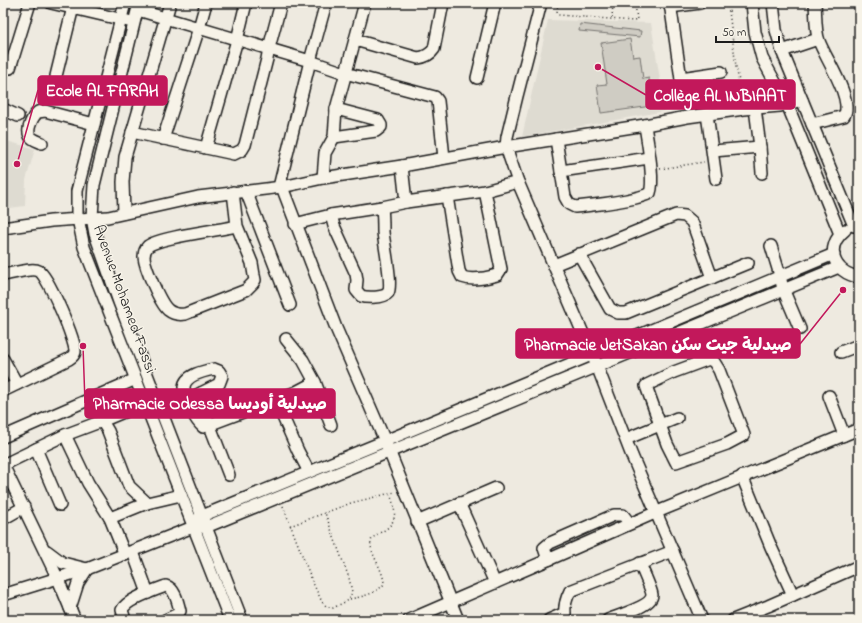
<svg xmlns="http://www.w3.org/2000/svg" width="862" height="623" viewBox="0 0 862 623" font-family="'Indie Flower','Playpen Sans Arabic',sans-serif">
  <rect width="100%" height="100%" fill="#eeeae0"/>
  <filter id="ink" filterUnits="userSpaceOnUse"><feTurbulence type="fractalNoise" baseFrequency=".025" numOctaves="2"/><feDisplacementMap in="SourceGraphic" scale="8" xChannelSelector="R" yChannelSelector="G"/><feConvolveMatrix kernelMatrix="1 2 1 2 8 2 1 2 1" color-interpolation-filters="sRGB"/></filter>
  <g filter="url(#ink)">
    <g fill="#dedbd1">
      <path d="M 548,20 L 651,23 L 665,111 L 522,137 Z"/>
      <path d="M 3,140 L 35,149 L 26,180 L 25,206 L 3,209 Z"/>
    </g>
    <g fill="#cfccc3" stroke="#767470">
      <path d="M 580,24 L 641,31 L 640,37 L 579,31 Z"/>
      <path d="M 630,39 L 633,57 L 640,56 L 643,79 L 649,78 L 652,106 L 601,113 L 597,85 L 607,84 L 601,43 Z"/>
    </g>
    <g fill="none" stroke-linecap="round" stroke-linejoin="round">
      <g stroke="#1c1c1c" stroke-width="14">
        <g id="minor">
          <path d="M 51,3 L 128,21"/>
          <path d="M 125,3 L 77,191 L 77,214 L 84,247 L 230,620"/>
          <path d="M 139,3 L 94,185 L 92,217 L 95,234 L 119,302 L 242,620"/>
          <path d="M 541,3 L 517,96 L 507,137 L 506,147 L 518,182 L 597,366 L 632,456 L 702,620"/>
          <path d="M 670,3 L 683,93"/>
          <path d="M 752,3 L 755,32 L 762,58 L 787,104 L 840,234"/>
          <path d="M 773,3 L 776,30 L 782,51 L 854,226"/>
          <path d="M 670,7 L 700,3"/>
          <path d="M 138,10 L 310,61 L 345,73 L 435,97 L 438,101 L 444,158"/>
          <path d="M 355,40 L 418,58 C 425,57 430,55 434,49 L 443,3"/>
          <path d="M 782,51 L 818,39"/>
          <path d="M 10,68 L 30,3"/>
          <path d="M 56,76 L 74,3"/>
          <path d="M 477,78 L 495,3"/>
          <path d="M 681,78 L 721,72"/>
          <path d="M 755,108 L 760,147 L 762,173"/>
          <path d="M 3,109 L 18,116"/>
          <path d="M 707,114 L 716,179"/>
          <path d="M 812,124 L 844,116 C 854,99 825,58 819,41 C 815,31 816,14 815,3"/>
          <path d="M 132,132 L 234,154 L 242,150 L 245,145 L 267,59 L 269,48 L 281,3"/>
          <path d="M 334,137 L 376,131 L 381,127 L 381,125 L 378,120 L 336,109"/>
          <path d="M 163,139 L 199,28 L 206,3"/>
          <path d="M 556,139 L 565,197 L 569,204 L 575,207 C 593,205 636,201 650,193 C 655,179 647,141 645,125"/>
          <path d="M 42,143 C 38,141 33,140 30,136 C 26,129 33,116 38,112 L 45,111 L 94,124"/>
          <path d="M 206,148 L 237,40 L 246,3"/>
          <path d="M 713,151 L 760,147"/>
          <path d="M 561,171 L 649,158"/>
          <path d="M 323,178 L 325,153 L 334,137 L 336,109 L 365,3"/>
          <path d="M 279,187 L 310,61 L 326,3"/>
          <path d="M 282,187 L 336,328 L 385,441 L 458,620"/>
          <path d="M 246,191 L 290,305"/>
          <path d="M 233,192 L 237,226 L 252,263 L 254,275 L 255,280 L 253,283 L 246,290 L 185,314 C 179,315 173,314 168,310 C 160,303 145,268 144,257 C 144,253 145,249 148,246 C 159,237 220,230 237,226"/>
          <path d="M 447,196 L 459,271 L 462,277 C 473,281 486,278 497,275 L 501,269 L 485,191"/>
          <path d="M 406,202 L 485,191 L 518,182"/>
          <path d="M 124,213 L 123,182 L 125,157 L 170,3"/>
          <path d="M 331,215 L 334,226 L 356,274 L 357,280 L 356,290 L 361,296 C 367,298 384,298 388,293 C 393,285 384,244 383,232 C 383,224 383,216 382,207"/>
          <path d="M 295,224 L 331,215 L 382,207 L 406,202 L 402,166"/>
          <path d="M 3,228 L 51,221 L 108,217 L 198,197 L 282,187 L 323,178 L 402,166 L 506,147 L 645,125 L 687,117 L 744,109 L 780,106 L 802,100"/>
          <path d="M 845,230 C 824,247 833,273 859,277"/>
          <path d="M 771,246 L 779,272 L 783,289 L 800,329"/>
          <path d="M 579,254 L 610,309 L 618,313 L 626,313 L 748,263"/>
          <path d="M 554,265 L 676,215 L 685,216 L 692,222 L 695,230 L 712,278"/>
          <path d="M 3,275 C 12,274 32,267 39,271 C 48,276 76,341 75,352 C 74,356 72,357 69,359 L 3,391"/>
          <path d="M 286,339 L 303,360 L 315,382 L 331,425"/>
          <path d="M 841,352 L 859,345"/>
          <path d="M 3,359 L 17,384"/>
          <path d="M 709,359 L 714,362 L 719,370 L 744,435 L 727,444 L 676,462 L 667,444 L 646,386 L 647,385 L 674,372 Z"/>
          <path d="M 214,369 L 219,371 L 222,376 L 219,384 L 189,399 L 185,397 C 185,394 184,390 184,387 C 185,375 204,371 214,369 Z"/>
          <path d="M 201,393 L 200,397 L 203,408 L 229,475"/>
          <path d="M 829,396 L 844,435"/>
          <path d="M 189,399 C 192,411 194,419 203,427 L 296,392 L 315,382"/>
          <path d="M 275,399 L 298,451 L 309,472"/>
          <path d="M 102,421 L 145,403"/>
          <path d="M 65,435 L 88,483 L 110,518 L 125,555"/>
          <path d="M 3,437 L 136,379"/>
          <path d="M 626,439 L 677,418"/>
          <path d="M 3,465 L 58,579 L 75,620"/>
          <path d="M 3,465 L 36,449"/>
          <path d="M 742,476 L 771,547 L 793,595"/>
          <path d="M 459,503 L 495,583"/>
          <path d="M 60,505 L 36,449 L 65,435 L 102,421 L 108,431 L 129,486 L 147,503 L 181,495"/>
          <path d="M 110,518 L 147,503"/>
          <path d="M 3,519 L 24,507"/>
          <path d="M 417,522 L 496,488"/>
          <path d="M 630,524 L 623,515 L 614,515 L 550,543 L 544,548 L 546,554 L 550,559 L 657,512 L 859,429"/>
          <path d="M 193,527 L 195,521 L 202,516 L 385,441 L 834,254"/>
          <path d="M 47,551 L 63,563 L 87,569"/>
          <path d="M 133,552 L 148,593"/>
          <path d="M 3,595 L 87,569 L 193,527 L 206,527 L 839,267"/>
          <path d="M 70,608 L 78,583 L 87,569"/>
          <path d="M 125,620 L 122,610 C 126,600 155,590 166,586 C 175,588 178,603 180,611 L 178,614 L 165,620"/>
          <path d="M 409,620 L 550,559"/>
          <path d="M 549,620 L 565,613 C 564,605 566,599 570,591 L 673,551"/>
          <path d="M 608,620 C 617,616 652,606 652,595 C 652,590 642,570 640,563"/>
          <path d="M 733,620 L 768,606 L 859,566"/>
        </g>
      </g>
      <g stroke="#1c1c1c" stroke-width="1.5" stroke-dasharray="1 3" stroke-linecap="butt">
        <path d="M 558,3 L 557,11 L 559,15 L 634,21 L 637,20 L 635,3"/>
        <path d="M 728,3 L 736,67 L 743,100"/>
        <path d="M 612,18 L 613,3"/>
        <path d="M 660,169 L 704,162"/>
        <path d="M 283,506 L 313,583 L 322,602 L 326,606 L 333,608 L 349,600 L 352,592 L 349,578 L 325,513"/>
        <path d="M 290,526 L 351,503 L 395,492"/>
        <path d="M 350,599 C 361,597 376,594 384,584 C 384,570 369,553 371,542 C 371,539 374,537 376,535 C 381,532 388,529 391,524 C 398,516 393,502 390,494"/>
      </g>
      <use href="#minor" stroke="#f7f3e8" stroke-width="11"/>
    </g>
  </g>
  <g text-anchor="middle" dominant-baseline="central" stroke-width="3" stroke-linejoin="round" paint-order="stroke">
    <g font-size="16" fill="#1c1c1c" stroke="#f7f3e8">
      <text transform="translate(124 299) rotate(70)">Avenue Mohamed Fassi</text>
    </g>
  </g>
  <path fill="none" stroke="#c2185b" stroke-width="1.5" d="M17 164L38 90M598 67L646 95M843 290L800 344M83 346L85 403"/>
  <g fill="#c2185b" stroke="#f7f3e8" stroke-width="1.5">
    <circle cx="17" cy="164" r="4"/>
    <circle cx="598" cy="67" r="4"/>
    <circle cx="843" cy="290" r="4"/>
    <circle cx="83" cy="346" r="4"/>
  </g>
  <g fill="#c2185b" stroke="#c2185b" stroke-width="1.5">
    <rect x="38" y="76" width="129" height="29" rx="4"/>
    <rect x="646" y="80" width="149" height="29" rx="4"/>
    <rect x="516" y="329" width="284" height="29" rx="4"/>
    <rect x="85" y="389" width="250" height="29" rx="4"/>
  </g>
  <g font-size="17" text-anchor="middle" font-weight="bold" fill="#fff">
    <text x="102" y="96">Ecole AL FARAH</text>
    <text x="720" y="101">Collège AL INBIAAT</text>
    <text x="658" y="350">Pharmacie JetSakan صيدلية جيت سكن</text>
    <text x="210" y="409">Pharmacie Odessa صيدلية أوديسا</text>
  </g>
  <rect width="862" height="623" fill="none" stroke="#f7f3e8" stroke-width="16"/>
  <rect x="8" y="8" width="846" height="607" fill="none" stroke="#1c1c1c" stroke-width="1.5" filter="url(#ink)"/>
  <path d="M716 36v6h63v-6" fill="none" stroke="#1c1c1c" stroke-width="2"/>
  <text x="722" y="36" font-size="12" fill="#1c1c1c" stroke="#f7f3e8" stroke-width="3" paint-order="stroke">50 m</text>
</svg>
